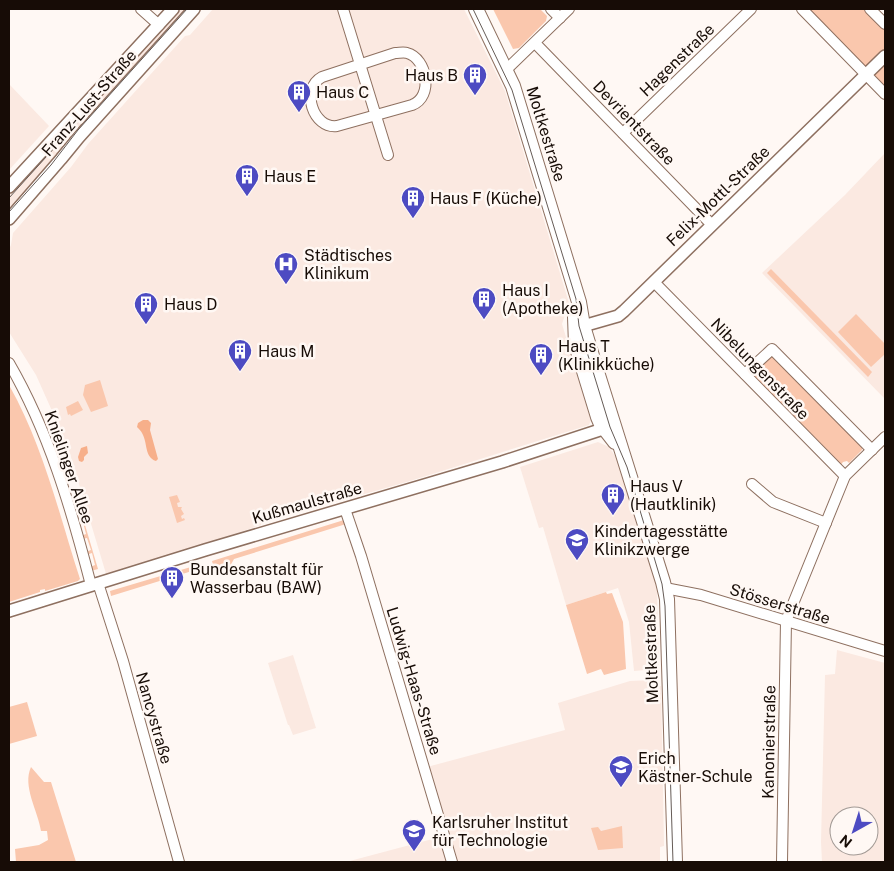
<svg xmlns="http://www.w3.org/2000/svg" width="894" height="871" viewBox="0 0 894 871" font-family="'Public Sans',sans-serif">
  <rect width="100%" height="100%" fill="#fff8f4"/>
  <g fill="#fbe9e1" fill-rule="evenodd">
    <path d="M 178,9 L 190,9 L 9,214 L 9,191 Z"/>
    <path d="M 213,9 L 464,9 L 505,91 L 569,303 L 562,324 L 591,420 L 589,425 L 410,481 L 298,513 L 291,511 L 262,519 L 261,525 L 107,577 L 70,454 L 61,431 L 36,375 L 9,332 L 9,249 L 11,245 L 13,233 L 71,167 L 88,144 L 185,36 L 190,35 Z"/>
    <path d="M 9,84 L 49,126 L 9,170 Z"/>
    <path d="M 885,153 L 885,399 L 762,273 L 845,195 Z"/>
    <path d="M 598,442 L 609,447 L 617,459 L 654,576 L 657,590 L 659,669 L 634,671 L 629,622 L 618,588 L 566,605 L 543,527 L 539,528 L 520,467 Z"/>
    <path d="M 837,650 L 885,663 L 885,862 L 822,862 L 821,842 L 825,675 L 835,674 ZM 839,816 L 869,816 L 869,846 L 839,846 Z"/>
    <path d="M 293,655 L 316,728 L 293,735 L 289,725 L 288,725 L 268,663 Z"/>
    <path d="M 653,680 L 653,686 L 661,686 L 664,846 L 660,847 L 660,862 L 455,862 L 427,767 L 565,730 L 558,703 L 630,681 Z"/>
    <path d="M 440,837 L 448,862 L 346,862 Z"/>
  </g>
  <g fill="#fac7ad">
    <path d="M 493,9 L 540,9 L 547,16 L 546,21 L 519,48 L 513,49 Z"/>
    <path d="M 809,9 L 864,9 L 885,30 L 885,88 Z"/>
    <path d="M 771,269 L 872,372 L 868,377 L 767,273 Z"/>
    <path d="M 856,314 L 885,344 L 885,354 L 871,367 L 838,332 Z"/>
    <path d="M 769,356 L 773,356 L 862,445 L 862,450 L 849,463 L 847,461 L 843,462 L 840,466 L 754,378 C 751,368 762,362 769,356 Z"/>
    <path d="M 100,380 L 108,406 L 91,412 L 83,395 L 85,385 Z"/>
    <path d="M 9,385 C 43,445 59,514 80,579 L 78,581 L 45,591 L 45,589 L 40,590 L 40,592 L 9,602 Z"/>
    <path d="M 78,401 L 83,410 L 71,416 L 70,414 L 68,415 L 66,407 Z"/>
    <path d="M 56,432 L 71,474 L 64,476 L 63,474 L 69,472 L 65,459 L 59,461 L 58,458 L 63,456 L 59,444 L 54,446 L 52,439 Z"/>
    <path d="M 177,495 L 180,502 L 177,503 L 178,507 L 182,507 L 181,509 L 184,514 L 181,516 L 182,519 L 184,518 L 185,520 L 177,523 L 169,497 Z"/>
    <path d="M 80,508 L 98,569 L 91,571 L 90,567 L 95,565 L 92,553 L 86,555 L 85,552 L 91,550 L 87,538 L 82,539 L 81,536 L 86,534 L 83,522 L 78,523 L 77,520 L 82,519 Z"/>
    <path d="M 344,520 L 346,524 L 234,559 L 229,568 L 230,572 L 216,576 L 212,561 Z"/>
    <path d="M 201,564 L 205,567 L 111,596 L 110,591 Z"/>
    <path d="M 606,592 L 607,594 L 612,593 L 623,622 L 626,669 L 604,675 L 601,669 L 587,674 L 566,605 Z"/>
    <path d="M 27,702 L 37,736 L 9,744 L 9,707 Z"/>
    <path d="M 31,767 L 44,782 L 51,782 L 76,862 L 16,862 L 15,849 L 39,845 L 48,840 L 47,831 L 41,831 C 38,811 22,786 31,767 Z"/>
    <path d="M 622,826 L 623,848 L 598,850 L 591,828 L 598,827 L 601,831 Z"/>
  </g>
  <g fill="#f7af8a">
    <path d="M 143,420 L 148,420 L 151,423 L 150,430 L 158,459 L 156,461 C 144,457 148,443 142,433 C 141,431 139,429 137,427 L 138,423 Z"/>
    <path d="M 87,446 L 88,453 L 84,457 L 84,460 L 82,462 L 79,461 L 78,457 L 81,448 Z"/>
  </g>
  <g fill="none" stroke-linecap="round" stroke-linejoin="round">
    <g stroke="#8e7060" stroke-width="12">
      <g id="minor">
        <path d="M 141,9 L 159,25"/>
        <path d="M 343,9 L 388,155"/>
        <path d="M 551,9 L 560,18"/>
        <path d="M 802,9 L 885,94"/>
        <path d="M 870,9 L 885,24"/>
        <path d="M 535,43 L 712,225"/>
        <path d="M 395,53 C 399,53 404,52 407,53 C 427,58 434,97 412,105 L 337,126 C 313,129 300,89 322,77 Z"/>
        <path d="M 506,70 L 569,9"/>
        <path d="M 623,133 L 751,9"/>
        <path d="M 654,282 L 845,476"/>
        <path d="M 9,363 C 49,432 71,508 91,585"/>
        <path d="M 745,374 L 772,349 L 872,450"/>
        <path d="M 752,484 L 773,502 L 826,523"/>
        <path d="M 345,509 L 361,556 L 452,862"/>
        <path d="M 98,583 L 123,661 L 179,862"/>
        <path d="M 665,588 L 701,595 L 885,651"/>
        <path d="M 782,862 L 786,621 L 845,476 L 885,437"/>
      </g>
    </g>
    <g stroke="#8e7060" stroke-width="14">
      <g id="tertiary">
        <path d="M 9,187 L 173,9"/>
        <path d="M 9,219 L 61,159 L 79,137 L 194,9"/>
        <path d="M 583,326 L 618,316 L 624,311 L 885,56"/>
        <path d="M 9,611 L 205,550 L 502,462 L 612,426"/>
      </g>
    </g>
    <g stroke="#8e7060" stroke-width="16">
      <g id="secondary">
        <path d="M 476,9 L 513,86 L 579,302 L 583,326 L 593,359 L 663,582 L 667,599 L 675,862"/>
        <path d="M 575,317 L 576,345 L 598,417 L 601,424 L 615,442"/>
      </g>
    </g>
    <use href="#minor" stroke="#fff" stroke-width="10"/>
    <use href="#tertiary" stroke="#fff" stroke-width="11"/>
    <use href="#secondary" stroke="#fff" stroke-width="14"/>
    <g stroke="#655b56" stroke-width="1">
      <path d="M 473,9 L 512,90 L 576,299 L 579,326 L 610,427 L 627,467 L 662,584 L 665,606 L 673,862"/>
      <path d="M 9,198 L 65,136"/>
      <path d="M 9,212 L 51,165 L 78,130 L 187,9"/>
    </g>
  </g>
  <defs>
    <g id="building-pin" transform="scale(1.25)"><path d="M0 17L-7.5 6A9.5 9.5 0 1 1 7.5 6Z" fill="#4d4bc2" stroke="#fff8f4"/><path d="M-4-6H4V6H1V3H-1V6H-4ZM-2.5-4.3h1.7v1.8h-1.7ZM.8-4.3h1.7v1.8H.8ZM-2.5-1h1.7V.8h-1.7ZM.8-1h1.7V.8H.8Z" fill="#fff"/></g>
    <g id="hospital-pin" transform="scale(1.25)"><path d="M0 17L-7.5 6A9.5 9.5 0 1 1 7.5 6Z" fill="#4d4bc2" stroke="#fff8f4"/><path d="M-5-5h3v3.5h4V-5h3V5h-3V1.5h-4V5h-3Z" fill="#fff"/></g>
    <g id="school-pin" transform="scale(1.25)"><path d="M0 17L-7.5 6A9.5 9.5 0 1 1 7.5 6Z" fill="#4d4bc2" stroke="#fff8f4"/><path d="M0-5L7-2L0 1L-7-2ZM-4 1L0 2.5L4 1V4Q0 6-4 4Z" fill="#fff"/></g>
    <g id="university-pin" transform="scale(1.25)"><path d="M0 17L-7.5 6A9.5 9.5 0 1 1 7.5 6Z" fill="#4d4bc2" stroke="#fff8f4"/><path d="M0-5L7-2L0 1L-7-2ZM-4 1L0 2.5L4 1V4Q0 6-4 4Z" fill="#fff"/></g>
  </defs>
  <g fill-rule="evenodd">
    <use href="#building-pin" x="475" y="75"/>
    <use href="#building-pin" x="299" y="92"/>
    <use href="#building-pin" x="247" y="176"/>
    <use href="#building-pin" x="413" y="198"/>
    <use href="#hospital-pin" x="286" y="264"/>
    <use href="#building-pin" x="484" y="299"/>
    <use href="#building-pin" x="146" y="304"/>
    <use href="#building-pin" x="240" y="351"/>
    <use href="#building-pin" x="541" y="355"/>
    <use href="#building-pin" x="613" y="495"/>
    <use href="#school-pin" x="577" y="540"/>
    <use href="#building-pin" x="172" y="578"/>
    <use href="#school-pin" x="621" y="767"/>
    <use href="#university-pin" x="414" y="831"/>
  </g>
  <g text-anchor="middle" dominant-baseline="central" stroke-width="5" stroke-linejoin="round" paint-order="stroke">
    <g font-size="16" fill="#170c06" stroke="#fff8f4">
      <text transform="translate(677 60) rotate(-44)">Hagenstraße</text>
      <text transform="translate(89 103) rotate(-49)">Franz-Lust-Straße</text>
      <text transform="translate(634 123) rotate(46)">Devrientstraße</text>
      <text transform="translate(546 134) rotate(73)">Moltkestraße</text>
      <text transform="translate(718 196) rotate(-44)">Felix-Mottl-Straße</text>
      <text transform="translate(760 369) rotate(46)">Nibelungenstraße</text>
      <text transform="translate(69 467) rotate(71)">Knielinger Allee</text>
      <text transform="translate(307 503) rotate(-16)">Kußmaulstraße</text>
      <text transform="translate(780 604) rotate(17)">Stösserstraße</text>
      <text transform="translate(651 654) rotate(-92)">Moltkestraße</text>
      <text transform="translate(414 681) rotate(73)">Ludwig-Haas-Straße</text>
      <text transform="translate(154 718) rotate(74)">Nancystraße</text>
      <text transform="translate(769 742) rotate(-89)">Kanonierstraße</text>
    </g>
    <g font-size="16" fill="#170c06" stroke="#fff8f4" text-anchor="start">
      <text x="458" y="75" text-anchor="end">Haus B</text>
      <text x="316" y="92">Haus C</text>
      <text x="264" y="176">Haus E</text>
      <text x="430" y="198">Haus F (Küche)</text>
      <text x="304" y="255">Städtisches<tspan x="304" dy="18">Klinikum</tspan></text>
      <text x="502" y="290">Haus I<tspan x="502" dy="18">(Apotheke)</tspan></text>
      <text x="164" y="304">Haus D</text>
      <text x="558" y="346">Haus T<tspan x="558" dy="18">(Klinikküche)</tspan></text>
      <text x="258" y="351">Haus M</text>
      <text x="630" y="486">Haus V<tspan x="630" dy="18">(Hautklinik)</tspan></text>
      <text x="594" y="531">Kindertagesstätte<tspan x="594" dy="18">Klinikzwerge</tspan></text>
      <text x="190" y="569">Bundesanstalt für<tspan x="190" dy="18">Wasserbau (BAW)</tspan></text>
      <text x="638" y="758">Erich<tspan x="638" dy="18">Kästner-Schule</tspan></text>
      <text x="432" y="822">Karlsruher Institut<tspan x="432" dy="18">für Technologie</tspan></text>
    </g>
  </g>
  <rect width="894" height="871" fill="none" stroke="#170c06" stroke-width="20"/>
  <g transform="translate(854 831) rotate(219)"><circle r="24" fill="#fff8f4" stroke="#a29a95"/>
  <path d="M0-4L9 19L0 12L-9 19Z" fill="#4d4bc2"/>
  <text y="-8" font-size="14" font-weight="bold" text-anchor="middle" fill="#170c06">N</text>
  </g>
</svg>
